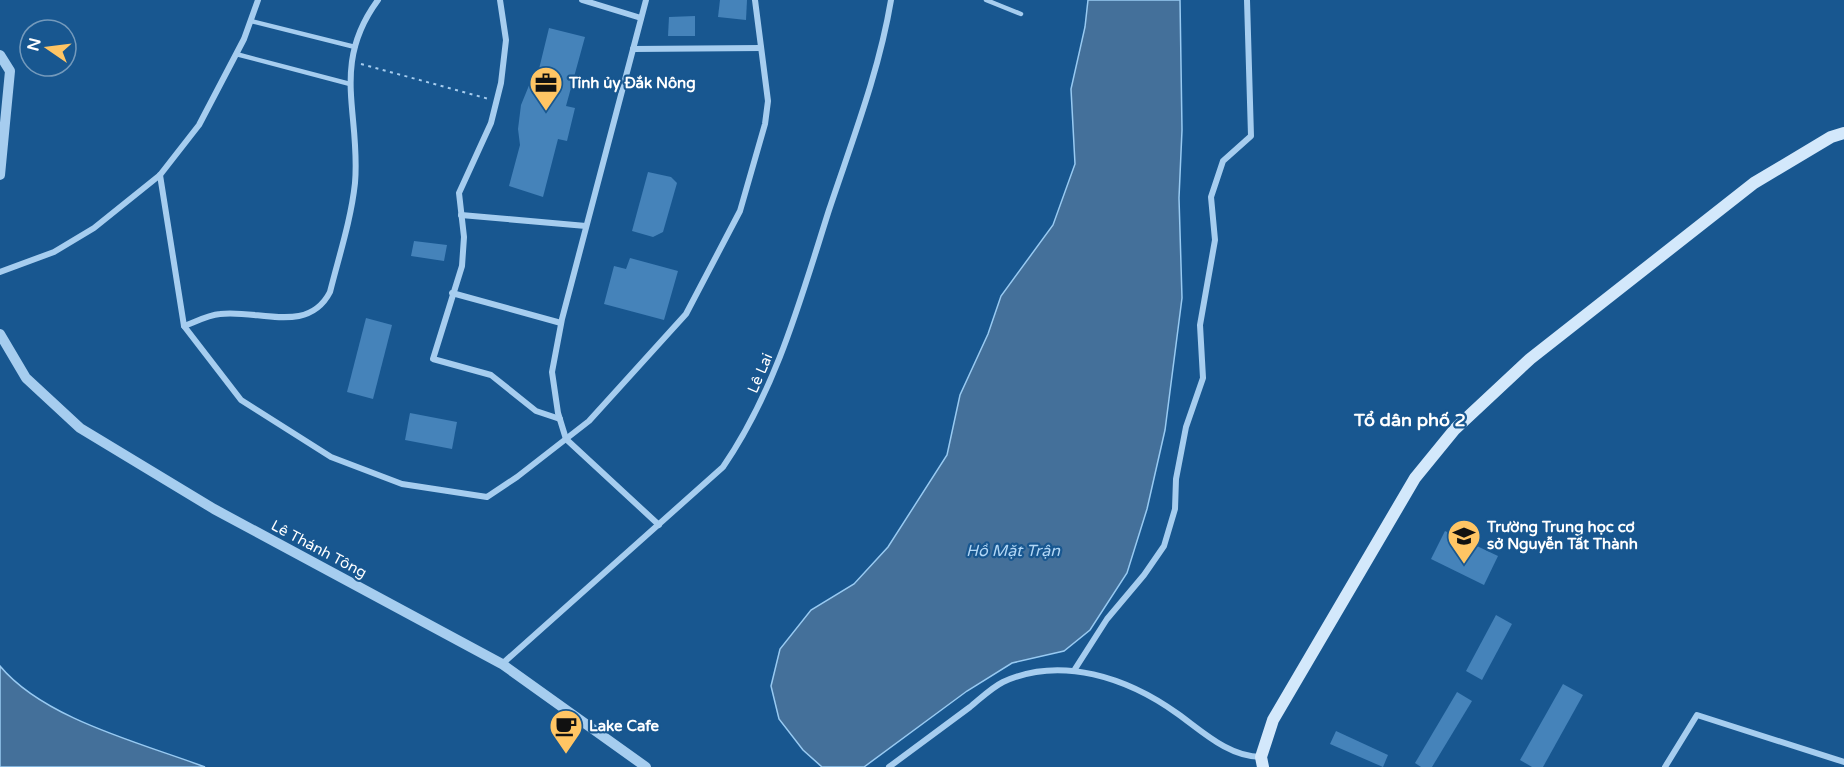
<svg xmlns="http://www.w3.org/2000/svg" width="1844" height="767" viewBox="0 0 1844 767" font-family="'Varela Round',sans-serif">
  <rect width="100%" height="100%" fill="#185790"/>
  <g fill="#44709a" stroke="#98caf2" stroke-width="1.5">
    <path d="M 1088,0 L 1180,0 L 1182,130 L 1179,198 L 1182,298 L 1165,430 L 1147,509 L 1127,573 L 1090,630 L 1064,651 L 1012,663 L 967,691 L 864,767 L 822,767 L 803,750 L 779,719 L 771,686 L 780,649 L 811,610 L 854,584 L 888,547 L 947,455 L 960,395 L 988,334 L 1001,296 L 1053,225 L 1075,164 L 1071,89 L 1085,27 Z"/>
    <path d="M 0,666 C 44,719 141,743 205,767 L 0,767 Z"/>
  </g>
  <g fill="#4583ba">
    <path d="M 720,0 L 747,0 L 746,20 L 718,17 Z"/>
    <path d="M 695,16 L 695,36 L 668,36 L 669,17 Z"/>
    <path d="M 549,28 L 585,37 L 566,106 L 575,108 L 567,141 L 558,139 L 543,197 L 509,186 L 520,145 L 518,129 L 521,105 L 530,83 L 539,69 Z"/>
    <path d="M 648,172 L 671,177 L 677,183 L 663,232 L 653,237 L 632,231 Z"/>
    <path d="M 414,241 L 447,245 L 444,261 L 411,256 Z"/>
    <path d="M 630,258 L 678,271 L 664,320 L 604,304 L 614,266 L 626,269 Z"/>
    <path d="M 366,318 L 392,325 L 373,399 L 347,392 Z"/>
    <path d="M 410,413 L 457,422 L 452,449 L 405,440 Z"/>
    <path d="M 1445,531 L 1498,556 L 1484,585 L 1431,559 Z"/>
    <path d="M 1496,615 L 1512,624 L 1482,680 L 1466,671 Z"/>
    <path d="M 1563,684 L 1583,695 L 1543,767 L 1532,767 L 1520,760 Z"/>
    <path d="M 1457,692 L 1472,701 L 1432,767 L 1421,767 L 1415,763 Z"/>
    <path d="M 1336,731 L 1388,755 L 1383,767 L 1330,744 Z"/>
  </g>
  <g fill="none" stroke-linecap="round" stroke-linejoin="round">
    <path stroke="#a6cdef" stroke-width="2" stroke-dasharray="3 4.5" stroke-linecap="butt" d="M 361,64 L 489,99"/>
    <g stroke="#a6cdef" stroke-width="4.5">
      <path d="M 986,0 L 1021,14"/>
      <path d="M 251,21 L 355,47"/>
      <path d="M 236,54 L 350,84"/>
    </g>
    <g stroke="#a6cdef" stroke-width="6">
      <path d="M 500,0 L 506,40 L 501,83 L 491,123 L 459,193 L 464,237 L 462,266 L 433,359 L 491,375 L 536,411 L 560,419"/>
      <path d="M 582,0 L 641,18"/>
      <path d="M 646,0 L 562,319 L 552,372 L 558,413 L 566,439 L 659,525"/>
      <path d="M 633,49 L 761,48"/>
      <path d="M 160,175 L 184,326 L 241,400 L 331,457 L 402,484 L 487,497 L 517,477 L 589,421 L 686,314 L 740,211 L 765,124 L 768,101 L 755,0"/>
      <path d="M 461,215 L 586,226"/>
      <path d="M 0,272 L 54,252 L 94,228 L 160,175 L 199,125 L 244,39 L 258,0"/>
      <path d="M 452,293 L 561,323"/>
      <path d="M 184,326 C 195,322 208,315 220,314 C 258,309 308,335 330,292 C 339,256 351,220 355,183 C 361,114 330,65 378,0"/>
      <path d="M 502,664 L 723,467 C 776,390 801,298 829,210 C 852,141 879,72 891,0"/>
      <path d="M 1075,669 L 1107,619 L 1144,575 L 1164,546 L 1175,509 L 1176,479 L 1186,427 L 1203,378 L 1200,325 L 1215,240 L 1211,197 L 1223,161 L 1251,136 L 1247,0"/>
      <path d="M 889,767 C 916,747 943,727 970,707 C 980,699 991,688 1003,682 C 1061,655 1128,678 1178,714 C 1203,732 1229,757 1261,757"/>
      <path d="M 1665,767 L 1697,715 L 1844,762"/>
    </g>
    <g stroke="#a6cdef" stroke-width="10">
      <path d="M 0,55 L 10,71 L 0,175"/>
      <path d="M 0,334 L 26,378 L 80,428 L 214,509 L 502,664 L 646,767"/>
    </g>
    <path stroke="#d3e8fb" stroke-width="12" d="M 1263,767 L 1261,757 L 1273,720 L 1415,478 L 1455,429 L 1530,359 L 1754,183 L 1831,137 L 1844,133"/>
  </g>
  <defs>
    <g id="office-pin" transform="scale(1.725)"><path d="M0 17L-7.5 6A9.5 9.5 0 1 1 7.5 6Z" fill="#ffc564" stroke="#185790"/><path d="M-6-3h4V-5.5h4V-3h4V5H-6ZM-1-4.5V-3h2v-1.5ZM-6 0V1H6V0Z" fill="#111"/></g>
    <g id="school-pin" transform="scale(1.725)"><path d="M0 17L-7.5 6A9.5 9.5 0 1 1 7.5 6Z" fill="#ffc564" stroke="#185790"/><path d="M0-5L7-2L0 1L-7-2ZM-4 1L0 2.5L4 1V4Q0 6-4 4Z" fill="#111"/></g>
    <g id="cafe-pin" transform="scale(1.725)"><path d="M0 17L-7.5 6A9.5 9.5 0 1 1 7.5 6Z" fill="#ffc564" stroke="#185790"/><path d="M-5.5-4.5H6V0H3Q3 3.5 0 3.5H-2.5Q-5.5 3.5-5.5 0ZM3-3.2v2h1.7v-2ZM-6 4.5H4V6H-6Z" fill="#111"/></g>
  </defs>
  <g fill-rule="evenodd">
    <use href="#office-pin" x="546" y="83"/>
    <use href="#school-pin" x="1464" y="536"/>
    <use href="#cafe-pin" x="566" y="726"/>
  </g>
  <g text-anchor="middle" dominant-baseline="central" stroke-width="4.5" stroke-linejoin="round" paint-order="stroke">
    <g font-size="15" font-weight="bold" fill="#fff" stroke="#185790" text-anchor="start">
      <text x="569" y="83">Tỉnh ủy Đắk Nông</text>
      <text x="1487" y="527">Trường Trung học cơ<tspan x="1487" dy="17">sở Nguyễn Tất Thành</tspan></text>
      <text x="589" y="726">Lake Cafe</text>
    </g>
    <g font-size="15" fill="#fff" stroke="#185790">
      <text transform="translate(760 373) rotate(-67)">Lê Lai</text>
      <text transform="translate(319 549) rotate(28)">Lê Thánh Tông</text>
    </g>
    <g font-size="16" font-style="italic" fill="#b2d7f6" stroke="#185790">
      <text x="1013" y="551">Hồ Mặt Trận</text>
    </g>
    <g font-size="18" font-weight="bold" fill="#fff" stroke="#185790">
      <text x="1410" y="420">Tổ dân phố 2</text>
    </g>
  </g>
  <g transform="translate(48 48) rotate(284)"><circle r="28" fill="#185790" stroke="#749abc" stroke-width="1.5"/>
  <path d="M0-4.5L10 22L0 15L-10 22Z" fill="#ffc564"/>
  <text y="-9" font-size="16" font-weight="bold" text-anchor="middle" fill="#ffffff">N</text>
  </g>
</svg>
